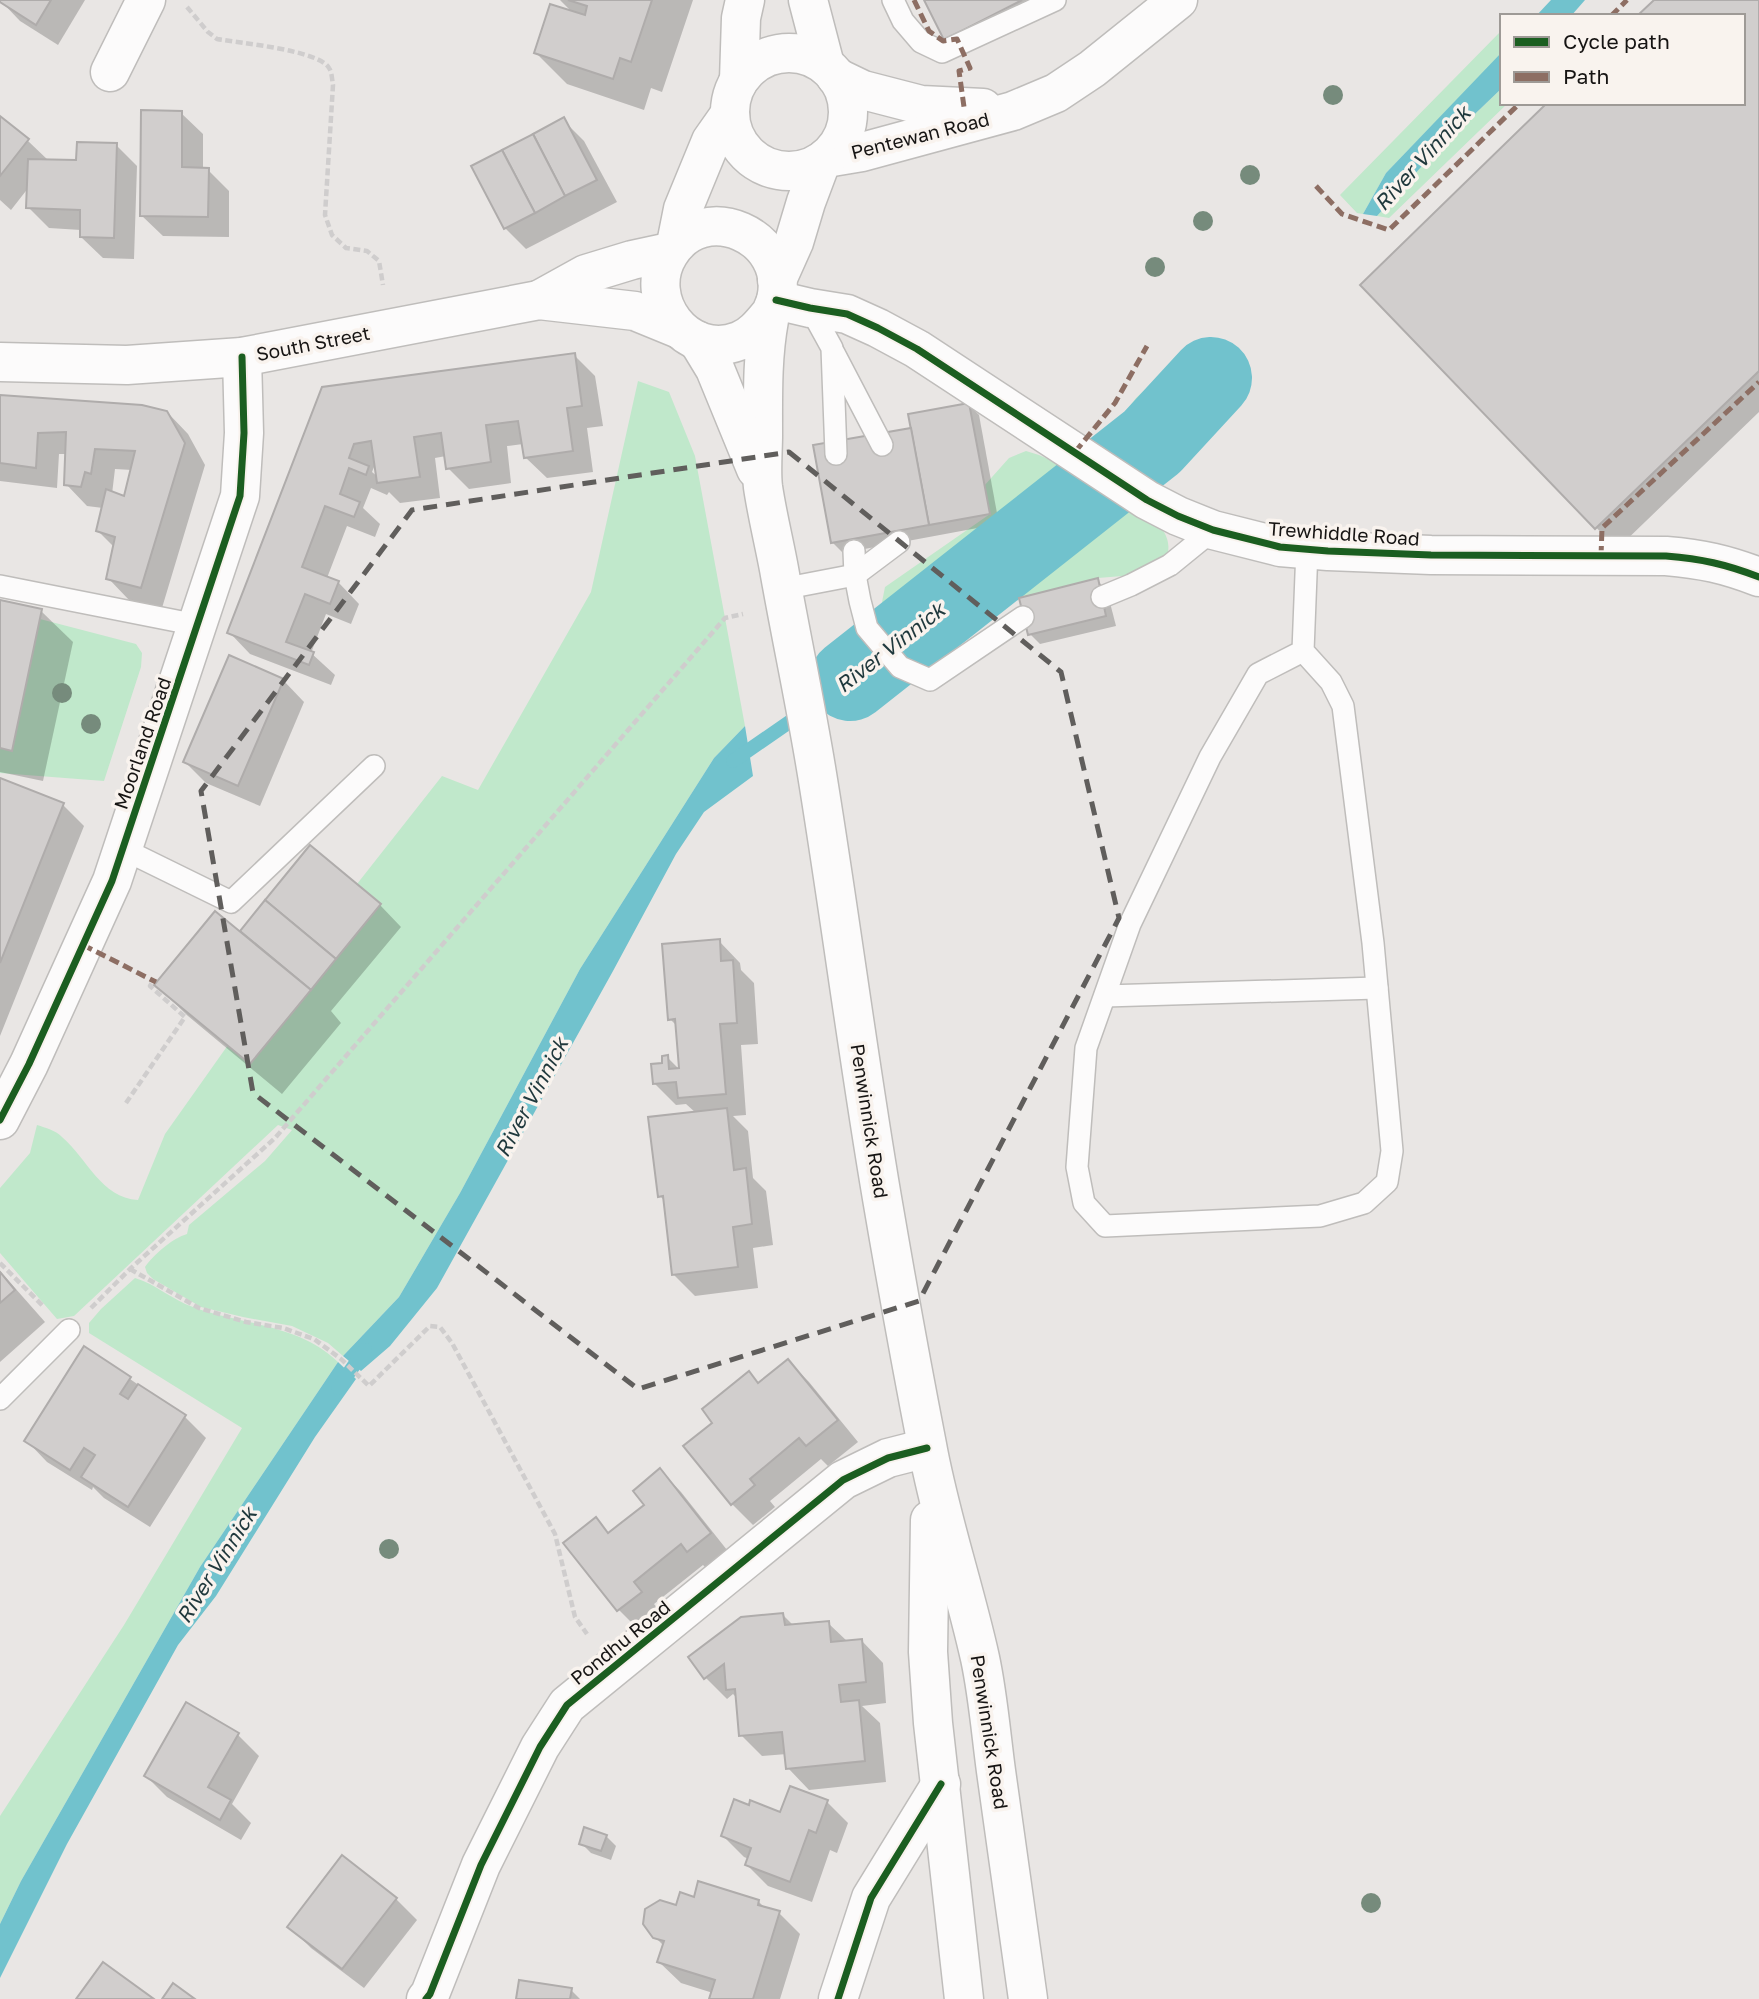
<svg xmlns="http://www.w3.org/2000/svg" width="1759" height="1999" viewBox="0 0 1759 1999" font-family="'Golos Text',sans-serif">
  <rect width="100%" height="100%" fill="#e9e6e4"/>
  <g fill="#c0e8cb">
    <path d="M 1502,30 L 1502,53 L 1386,173 L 1363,214 L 1357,213 L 1340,195 Z"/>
    <path d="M 1502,88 L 1502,103 L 1508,103 L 1389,218 L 1377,216 L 1431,156 Z"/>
    <path d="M 1185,353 L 1203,371 L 1127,446 L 1109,434 L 1136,398 Z"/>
    <path d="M 638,381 L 669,392 L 695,456 L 745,726 L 714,758 L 580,969 L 460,1193 L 399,1297 L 343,1356 L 328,1343 L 292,1326 L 243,1317 L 201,1307 L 153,1279 L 147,1273 L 145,1267 C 154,1254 173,1238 187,1234 L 189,1225 L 265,1161 L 292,1130 L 278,1125 L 74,1316 L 57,1319 L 0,1253 L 0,1188 L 30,1153 L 37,1125 C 46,1128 55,1130 62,1137 C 87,1158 101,1198 138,1200 L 165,1134 L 228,1045 L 250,1063 L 381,904 L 357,884 L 442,776 L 478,790 L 591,592 Z"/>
    <path d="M 1026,451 L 1039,455 L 1090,478 L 895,635 L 879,617 L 885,587 L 990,514 L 984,486 L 1009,458 Z"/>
    <path d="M 1114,495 C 1137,510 1179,526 1166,559 L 1135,575 L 1098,578 L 1019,598 L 916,660 L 903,645 L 992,584 Z"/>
    <path d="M 40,619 L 136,644 L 142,653 L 141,667 L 104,781 L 0,773 L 0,748 L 12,750 Z"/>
    <path d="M 135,1278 C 156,1284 172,1300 193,1307 C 242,1325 300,1324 338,1362 L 200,1567 L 21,1881 L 0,1924 L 0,1816 L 124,1625 L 242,1428 L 89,1333 L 89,1323 L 101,1309 Z"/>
  </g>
  <g fill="#71c2cd">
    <path d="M 1551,0 L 1585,0 L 1571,16 L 1536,16 Z"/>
    <path d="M 1502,52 L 1502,88 L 1431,156 L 1377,216 L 1363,214 L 1386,173 Z"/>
    <path d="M 1203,371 L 1223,390 L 1161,458 L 1152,463 L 1127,446 Z"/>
    <path d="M 1090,478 L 1114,495 L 992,584 L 903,645 L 895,635 Z"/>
    <path d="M 745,726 L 753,776 L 704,812 L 676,854 L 613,971 L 437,1288 L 390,1346 L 361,1371 L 343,1356 L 399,1297 L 460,1193 L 580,969 L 714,758 Z"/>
    <path d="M 338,1362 L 356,1379 L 315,1437 L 216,1596 L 178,1645 L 67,1844 L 0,1978 L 0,1924 L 21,1881 L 200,1567 Z"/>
  </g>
  <g fill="#0003" fill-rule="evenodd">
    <path d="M 0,0 L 85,0 L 58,45 L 20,21 Z"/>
    <path d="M 560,0 L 693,0 L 662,92 L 651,88 L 644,110 L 567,84 L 536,53 L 573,13 Z"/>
    <path d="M 926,0 L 1052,0 L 956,49 Z"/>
    <path d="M 1656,0 L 1759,0 L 1759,412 L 1617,549 L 1362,285 L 1743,103 L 1743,16 Z"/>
    <path d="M 181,113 L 203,134 L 203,169 L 208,170 L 229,191 L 229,237 L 163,236 L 141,215 Z"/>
    <path d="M 0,118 L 28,141 L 49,161 L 77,162 L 116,145 L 137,166 L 134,259 L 103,258 L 81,237 L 81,230 L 49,228 L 28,207 L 29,187 L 11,210 L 0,200 Z"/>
    <path d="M 563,120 L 584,141 L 617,202 L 526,249 L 505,228 Z"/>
    <path d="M 574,355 L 595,376 L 603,426 L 587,428 L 593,472 L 547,478 L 525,457 L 523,444 L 507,446 L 511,483 L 469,489 L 448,468 L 446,456 L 435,458 L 440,498 L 400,503 L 389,492 L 387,495 L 371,488 L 363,508 L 380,524 L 375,537 L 347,526 L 327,578 L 338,582 L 359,604 L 351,624 L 326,614 L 311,653 L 335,675 L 331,685 L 250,654 L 229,632 L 323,389 ZM 376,462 L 378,477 L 372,472 Z"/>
    <path d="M 0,397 L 167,412 L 188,434 L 205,465 L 162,608 L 129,600 L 108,578 L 114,547 L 98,531 L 103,508 L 87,506 L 66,484 L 67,454 L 59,454 L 57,488 L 0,481 ZM 115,469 L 132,470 L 125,499 L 112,494 Z"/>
    <path d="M 969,405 L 979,415 L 999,524 L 843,553 L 832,542 Z"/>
    <path d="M 1097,580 L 1107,591 L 1116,626 L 1040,644 L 1030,634 Z"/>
    <path d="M 0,602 L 41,611 L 73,642 L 43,781 L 0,772 Z"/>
    <path d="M 283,680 L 304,702 L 260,806 L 206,783 L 185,762 Z"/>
    <path d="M 0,780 L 63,805 L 84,826 L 0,1036 Z"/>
    <path d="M 310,848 L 380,905 L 401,927 L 331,1011 L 341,1023 L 282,1094 L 188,1016 L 156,985 L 246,938 Z"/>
    <path d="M 719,941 L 740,963 L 741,970 L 754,983 L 758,1044 L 741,1045 L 746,1115 L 733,1116 L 748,1131 L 753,1178 L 766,1191 L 773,1245 L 753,1248 L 758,1288 L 695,1296 L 674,1275 L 665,1201 L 660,1196 L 696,1113 L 686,1104 L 676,1105 L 654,1083 L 667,1057 L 681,1071 L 677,1026 L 670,1019 Z"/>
    <path d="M 0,1271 L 45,1322 L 0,1362 Z"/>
    <path d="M 85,1348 L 185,1417 L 206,1438 L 150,1527 L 104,1498 L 93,1487 L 92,1490 L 47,1462 L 26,1440 Z"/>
    <path d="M 788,1361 L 809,1382 L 858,1442 L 828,1466 L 821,1459 L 770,1501 L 775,1507 L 753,1525 L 732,1504 L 714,1423 L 749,1373 L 760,1384 Z"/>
    <path d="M 660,1470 L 681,1492 L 731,1555 L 710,1572 L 703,1565 L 654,1604 L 662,1614 L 640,1631 L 619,1610 L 566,1544 L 595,1520 L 610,1534 L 646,1505 Z"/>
    <path d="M 783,1615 L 794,1626 L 828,1623 L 848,1642 L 862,1641 L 883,1663 L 886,1703 L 862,1706 L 880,1723 L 886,1782 L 809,1790 L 788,1768 L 787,1754 L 762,1756 L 741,1735 L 738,1699 L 733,1694 L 727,1699 L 706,1678 L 691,1657 Z"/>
    <path d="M 238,1735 L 259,1756 L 232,1804 L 251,1823 L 241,1840 L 167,1797 L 146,1776 Z"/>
    <path d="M 827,1802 L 848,1823 L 837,1853 L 830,1850 L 812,1902 L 768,1886 L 747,1865 L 749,1859 L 744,1857 L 723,1836 L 781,1814 Z"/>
    <path d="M 606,1836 L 616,1846 L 611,1860 L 591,1853 L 581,1843 Z"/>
    <path d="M 396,1899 L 417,1920 L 364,1988 L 311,1948 L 290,1927 Z"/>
    <path d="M 695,1899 L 758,1901 L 766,1909 L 779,1913 L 800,1934 L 780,1999 L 711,1999 L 713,1993 L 681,1983 L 659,1962 L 664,1946 L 654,1936 L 677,1907 Z"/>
    <path d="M 571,1990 L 580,1999 L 517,1999 Z"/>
  </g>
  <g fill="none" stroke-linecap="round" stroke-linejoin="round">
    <g stroke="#71c2cd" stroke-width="14">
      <path d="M 733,761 L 850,680"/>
      <path d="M 338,1388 L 365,1350"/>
    </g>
    <path stroke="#71c2cd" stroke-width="82" d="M 850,680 L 1152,442 L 1211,378"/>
  </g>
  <g fill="#d1cecd" stroke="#afacab" stroke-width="2">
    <path d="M 0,0 L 51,0 L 36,25 L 0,2 Z"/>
    <path d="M 568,0 L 652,0 L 631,62 L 620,58 L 613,79 L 534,53 L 550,4 L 585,15 L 587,6 Z"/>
    <path d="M 924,0 L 1022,0 L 944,40 Z"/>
    <path d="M 1654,0 L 1759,0 L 1759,371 L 1595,529 L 1360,285 L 1547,103 L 1743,103 L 1743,16 L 1637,16 Z"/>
    <path d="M 141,110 L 182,111 L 182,167 L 209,168 L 208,217 L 140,216 Z"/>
    <path d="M 0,116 L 29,139 L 0,176 Z"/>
    <path d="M 564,117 L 597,180 L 565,196 L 533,134 Z"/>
    <path d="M 533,134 L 565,196 L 535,213 L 502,150 Z"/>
    <path d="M 77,142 L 117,143 L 114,238 L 80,237 L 80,210 L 26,208 L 28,159 L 76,160 Z"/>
    <path d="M 502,150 L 535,213 L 504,229 L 471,166 Z"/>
    <path d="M 575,353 L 582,406 L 567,408 L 573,451 L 524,458 L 518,421 L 486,425 L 491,462 L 446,469 L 441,433 L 414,437 L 420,477 L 377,483 L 371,441 L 354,444 L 349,458 L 369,466 L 366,475 L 349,468 L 340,494 L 360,502 L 354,517 L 325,506 L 302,567 L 339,581 L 330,604 L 305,594 L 286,642 L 314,652 L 309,665 L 227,633 L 322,387 Z"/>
    <path d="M 0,395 L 142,405 L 167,411 L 185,443 L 141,588 L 106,579 L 115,537 L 96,531 L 106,489 L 124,496 L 135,451 L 95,449 L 91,474 L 85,472 L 81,487 L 64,485 L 66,432 L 38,433 L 36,468 L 0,463 Z"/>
    <path d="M 969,403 L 990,514 L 929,525 L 908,414 Z"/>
    <path d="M 911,428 L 929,525 L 831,543 L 813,445 Z"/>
    <path d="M 1098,578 L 1106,616 L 1028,635 L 1019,598 Z"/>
    <path d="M 0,600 L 42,609 L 12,751 L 0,748 Z"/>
    <path d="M 229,655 L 284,679 L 238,786 L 183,762 Z"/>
    <path d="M 0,778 L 64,803 L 0,963 Z"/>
    <path d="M 310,845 L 381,904 L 336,959 L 265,900 Z"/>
    <path d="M 265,900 L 336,959 L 311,990 L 240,931 Z"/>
    <path d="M 215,911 L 311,990 L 250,1064 L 154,985 Z"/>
    <path d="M 720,939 L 721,961 L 733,960 L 737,1023 L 720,1024 L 726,1094 L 678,1098 L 676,1082 L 653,1084 L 651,1064 L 662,1063 L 662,1056 L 668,1055 L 669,1069 L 679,1068 L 675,1019 L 668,1020 L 662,944 Z"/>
    <path d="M 727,1108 L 734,1170 L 746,1168 L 752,1224 L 733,1227 L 738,1267 L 672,1275 L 663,1196 L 658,1197 L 648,1117 Z"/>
    <path d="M 0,1272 L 15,1290 L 0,1303 Z"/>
    <path d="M 84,1346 L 131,1377 L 120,1394 L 128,1399 L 138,1384 L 186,1415 L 128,1507 L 81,1477 L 95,1455 L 84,1448 L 70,1470 L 24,1441 Z"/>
    <path d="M 788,1359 L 838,1420 L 806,1446 L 799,1438 L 750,1479 L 755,1485 L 731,1505 L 683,1446 L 712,1423 L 702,1409 L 749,1371 L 758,1383 Z"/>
    <path d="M 660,1468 L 711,1533 L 687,1552 L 681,1544 L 634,1582 L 642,1592 L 617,1611 L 563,1543 L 596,1517 L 608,1533 L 644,1505 L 633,1491 Z"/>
    <path d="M 783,1613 L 785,1625 L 829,1621 L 831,1642 L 862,1639 L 866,1682 L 839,1685 L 841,1702 L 859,1700 L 865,1761 L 786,1769 L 782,1732 L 739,1736 L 735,1689 L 726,1690 L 724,1664 L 704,1679 L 688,1657 L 741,1617 Z"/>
    <path d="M 186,1702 L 239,1733 L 208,1787 L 231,1800 L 220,1820 L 144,1776 Z"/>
    <path d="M 790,1786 L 828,1800 L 816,1833 L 809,1830 L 790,1882 L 745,1865 L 751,1848 L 721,1836 L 734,1799 L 749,1805 L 750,1800 L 780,1812 Z"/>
    <path d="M 584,1827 L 607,1835 L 601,1851 L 579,1844 Z"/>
    <path d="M 342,1855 L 397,1898 L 342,1969 L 287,1927 Z"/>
    <path d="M 698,1881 L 759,1900 L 758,1905 L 780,1911 L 753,1999 L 709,1999 L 715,1980 L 657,1962 L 664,1941 L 653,1938 L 643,1924 L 645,1909 L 660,1900 L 676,1905 L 680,1892 L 694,1897 Z"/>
    <path d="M 103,1962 L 154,1999 L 76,1999 Z"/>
    <path d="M 519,1980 L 572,1988 L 570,1999 L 516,1999 Z"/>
    <path d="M 173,1983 L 195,1999 L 162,1999 Z"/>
  </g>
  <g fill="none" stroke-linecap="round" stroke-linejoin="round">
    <g stroke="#bfbdbb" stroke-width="24">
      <g id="lane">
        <path d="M 893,0 L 903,21 L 921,42 L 942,52 L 1055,0"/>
        <path d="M 810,308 L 832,348 L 836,454"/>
        <path d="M 834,353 L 882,445"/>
        <path d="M 854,551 L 855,575 L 860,601 L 867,628 L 900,667 L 930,680 L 1023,617"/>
        <path d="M 0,586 L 197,625"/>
        <path d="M 782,589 L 855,575 L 899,542"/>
        <path d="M 1102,597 L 1131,585 L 1170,565 L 1213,530"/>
        <path d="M 1303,651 L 1258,674 L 1210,757 L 1130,924 L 1086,1048 L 1077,1167 L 1084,1203 L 1105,1226 L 1320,1216 L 1364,1203 L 1387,1182 L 1392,1151 L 1373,943 L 1343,706 L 1331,682 L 1303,651 L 1307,549"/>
        <path d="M 123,849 L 231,902 L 374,766"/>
        <path d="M 1105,996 L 1377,988"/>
        <path d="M 0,1399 L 69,1330"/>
      </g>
    </g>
    <g stroke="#bfbdbb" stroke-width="41">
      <g id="street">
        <path d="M 110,72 L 146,0"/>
        <path d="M 776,300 L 810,308 L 847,314 L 878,328 L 917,349 L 1147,500 L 1178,516 L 1213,530 L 1280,547 L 1328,551 L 1431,555 L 1666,556 C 1702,559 1725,564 1759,577"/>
        <path d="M 0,1120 L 29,1064 L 112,881 L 240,496 L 244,433 L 242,357"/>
        <path d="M 426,1999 L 430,1994 L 481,1865 L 540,1747 L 567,1705 L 843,1480 L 888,1458 L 927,1448"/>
        <path d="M 838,1999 L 871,1898 L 941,1784"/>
      </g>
    </g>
    <g stroke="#bfbdbb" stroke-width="41">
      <g id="secondary">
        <path d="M 836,77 L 863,90 L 921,105 L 983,108"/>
        <path d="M 826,158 L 862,152 L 1013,111 L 1056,93 L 1092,69 L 1178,0"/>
        <path d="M 539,300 L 586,274 L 632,260 L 669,252"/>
        <path d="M 0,362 L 127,365 L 242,357 L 539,300 L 635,311 L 679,329"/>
      </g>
    </g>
    <g stroke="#bfbdbb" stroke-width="41">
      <g id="highway">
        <path d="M 808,0 L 825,65"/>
        <circle cx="789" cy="112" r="59"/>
        <path d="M 739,80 L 741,18 L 745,0"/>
        <path d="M 676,244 L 683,209 L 711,141 L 730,114"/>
        <path d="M 777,280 L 794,242 L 806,202 L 821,162"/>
        <path d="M 770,314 C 761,325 752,336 739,341 C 686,361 641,299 669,254 C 703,197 791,236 776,300 C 774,307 770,313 769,320 C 762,358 763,396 763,435 C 763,452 761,470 763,487 C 767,514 774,542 779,569 C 791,637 806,706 817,774 C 840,915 858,1057 882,1198 C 896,1280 911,1363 927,1445 C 940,1517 964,1586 980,1658 C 988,1695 991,1734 996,1771 C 1007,1847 1018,1923 1028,1999"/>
        <path d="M 698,341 L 715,369 L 756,469"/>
        <path d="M 930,1520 L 928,1652 L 933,1723 L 964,1999"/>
      </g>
    </g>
    <g stroke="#cfcdcd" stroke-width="4.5" stroke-dasharray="7 3.5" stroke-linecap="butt">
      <path d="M 187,7 L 208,32 L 217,39 C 239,43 319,50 329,68 C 332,72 332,80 333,85 L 325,215 L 332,235 L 346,248 L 367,251 L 379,261 L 383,285"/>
      <path d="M 126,1103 L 185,1017 L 150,986 L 153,981"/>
      <path d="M 0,1263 L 44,1307"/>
      <path d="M 130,1269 L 199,1308 L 246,1322 L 283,1328 L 314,1339 L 341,1359 L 369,1386 L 430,1326 L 440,1327 L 452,1343 L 555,1534 L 575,1617 L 587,1634"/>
      <path d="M 91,1308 L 130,1269 L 275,1138 L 725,618 L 743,614"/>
    </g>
    <use href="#lane" stroke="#fcfbfb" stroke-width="21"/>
    <use href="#street" stroke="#fcfbfb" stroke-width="38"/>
    <use href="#secondary" stroke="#fcfbfb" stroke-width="38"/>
    <use href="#highway" stroke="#fcfbfb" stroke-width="38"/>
    <g stroke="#8d6e63" stroke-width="5" stroke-dasharray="10 5" stroke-linecap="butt">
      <path d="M 914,0 L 929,31 L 943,41 L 957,39 L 970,68 L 959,71 L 964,107"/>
      <path d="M 1611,16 L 1627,0"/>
      <path d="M 1316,186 L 1342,214 L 1389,230 L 1520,103"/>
      <path d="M 1075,452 L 1115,403 L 1147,346"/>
      <path d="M 1601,556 L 1602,528 L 1759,382"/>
      <path d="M 83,945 L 156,982"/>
    </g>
    <g stroke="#f9f3ee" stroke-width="11">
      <g id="cycleway">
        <path d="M 776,300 L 810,308 L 847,314 L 878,328 L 917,349 L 1147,500 L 1178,516 L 1213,530 L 1280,547 L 1328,551 L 1431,555 L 1666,556 C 1702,559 1725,564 1759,577"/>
        <path d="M 0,1120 L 29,1064 L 112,881 L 240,496 L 244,433 L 242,357"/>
        <path d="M 426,1999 L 430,1994 L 481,1865 L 540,1747 L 567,1705 L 843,1480 L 888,1458 L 927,1448"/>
        <path d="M 838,1999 L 871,1898 L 941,1784"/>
      </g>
    </g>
    <use href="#cycleway" stroke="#1b5e20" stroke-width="7"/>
  </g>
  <g fill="#768b7c">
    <circle cx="1333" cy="95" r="10"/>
    <circle cx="1250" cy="175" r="10"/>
    <circle cx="1203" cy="221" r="10"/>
    <circle cx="1155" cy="267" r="10"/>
    <circle cx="62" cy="693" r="10"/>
    <circle cx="91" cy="724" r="10"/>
    <circle cx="389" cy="1549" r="10"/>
    <circle cx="1371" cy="1903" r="10"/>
  </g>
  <path fill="none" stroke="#605e5c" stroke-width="5" stroke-dasharray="14 9" stroke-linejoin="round" d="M 789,452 L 1061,672 L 1119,918 L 919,1301 L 638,1389 L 253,1093 L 201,791 L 412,510 Z"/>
  <g text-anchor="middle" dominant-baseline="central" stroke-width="7" stroke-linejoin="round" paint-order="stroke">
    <g font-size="19" fill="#161413" stroke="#f9f3ee">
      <text transform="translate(920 135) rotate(-14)">Pentewan Road</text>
      <text transform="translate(313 343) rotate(-11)">South Street</text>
      <text transform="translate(1344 533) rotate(4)">Trewhiddle Road</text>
      <text transform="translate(142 743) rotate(-71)">Moorland Road</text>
      <text transform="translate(870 1121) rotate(81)">Penwinnick Road</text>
      <text transform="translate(620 1642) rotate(-39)">Pondhu Road</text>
      <text transform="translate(990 1732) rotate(81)">Penwinnick Road</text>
    </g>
    <g font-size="21" font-style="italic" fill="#1f383c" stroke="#f9f3ee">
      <text transform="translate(1422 158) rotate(-48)">River Vinnick</text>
      <text transform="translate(890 647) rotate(-38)">River Vinnick</text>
      <text transform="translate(531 1097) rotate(-62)">River Vinnick</text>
      <text transform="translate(216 1565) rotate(-58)">River Vinnick</text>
    </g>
  </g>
  <rect x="1500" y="14" width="245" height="91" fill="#f9f3ee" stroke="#9e9a96" stroke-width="2"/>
  <rect x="1514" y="37" width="35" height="10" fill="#1b5e20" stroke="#9e9a96" stroke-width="2"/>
  <text x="1563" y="49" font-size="21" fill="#161413">Cycle path</text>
  <rect x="1514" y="72" width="35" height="10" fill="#8d6e63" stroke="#9e9a96" stroke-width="2"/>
  <text x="1563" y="84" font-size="21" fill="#161413">Path</text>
</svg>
